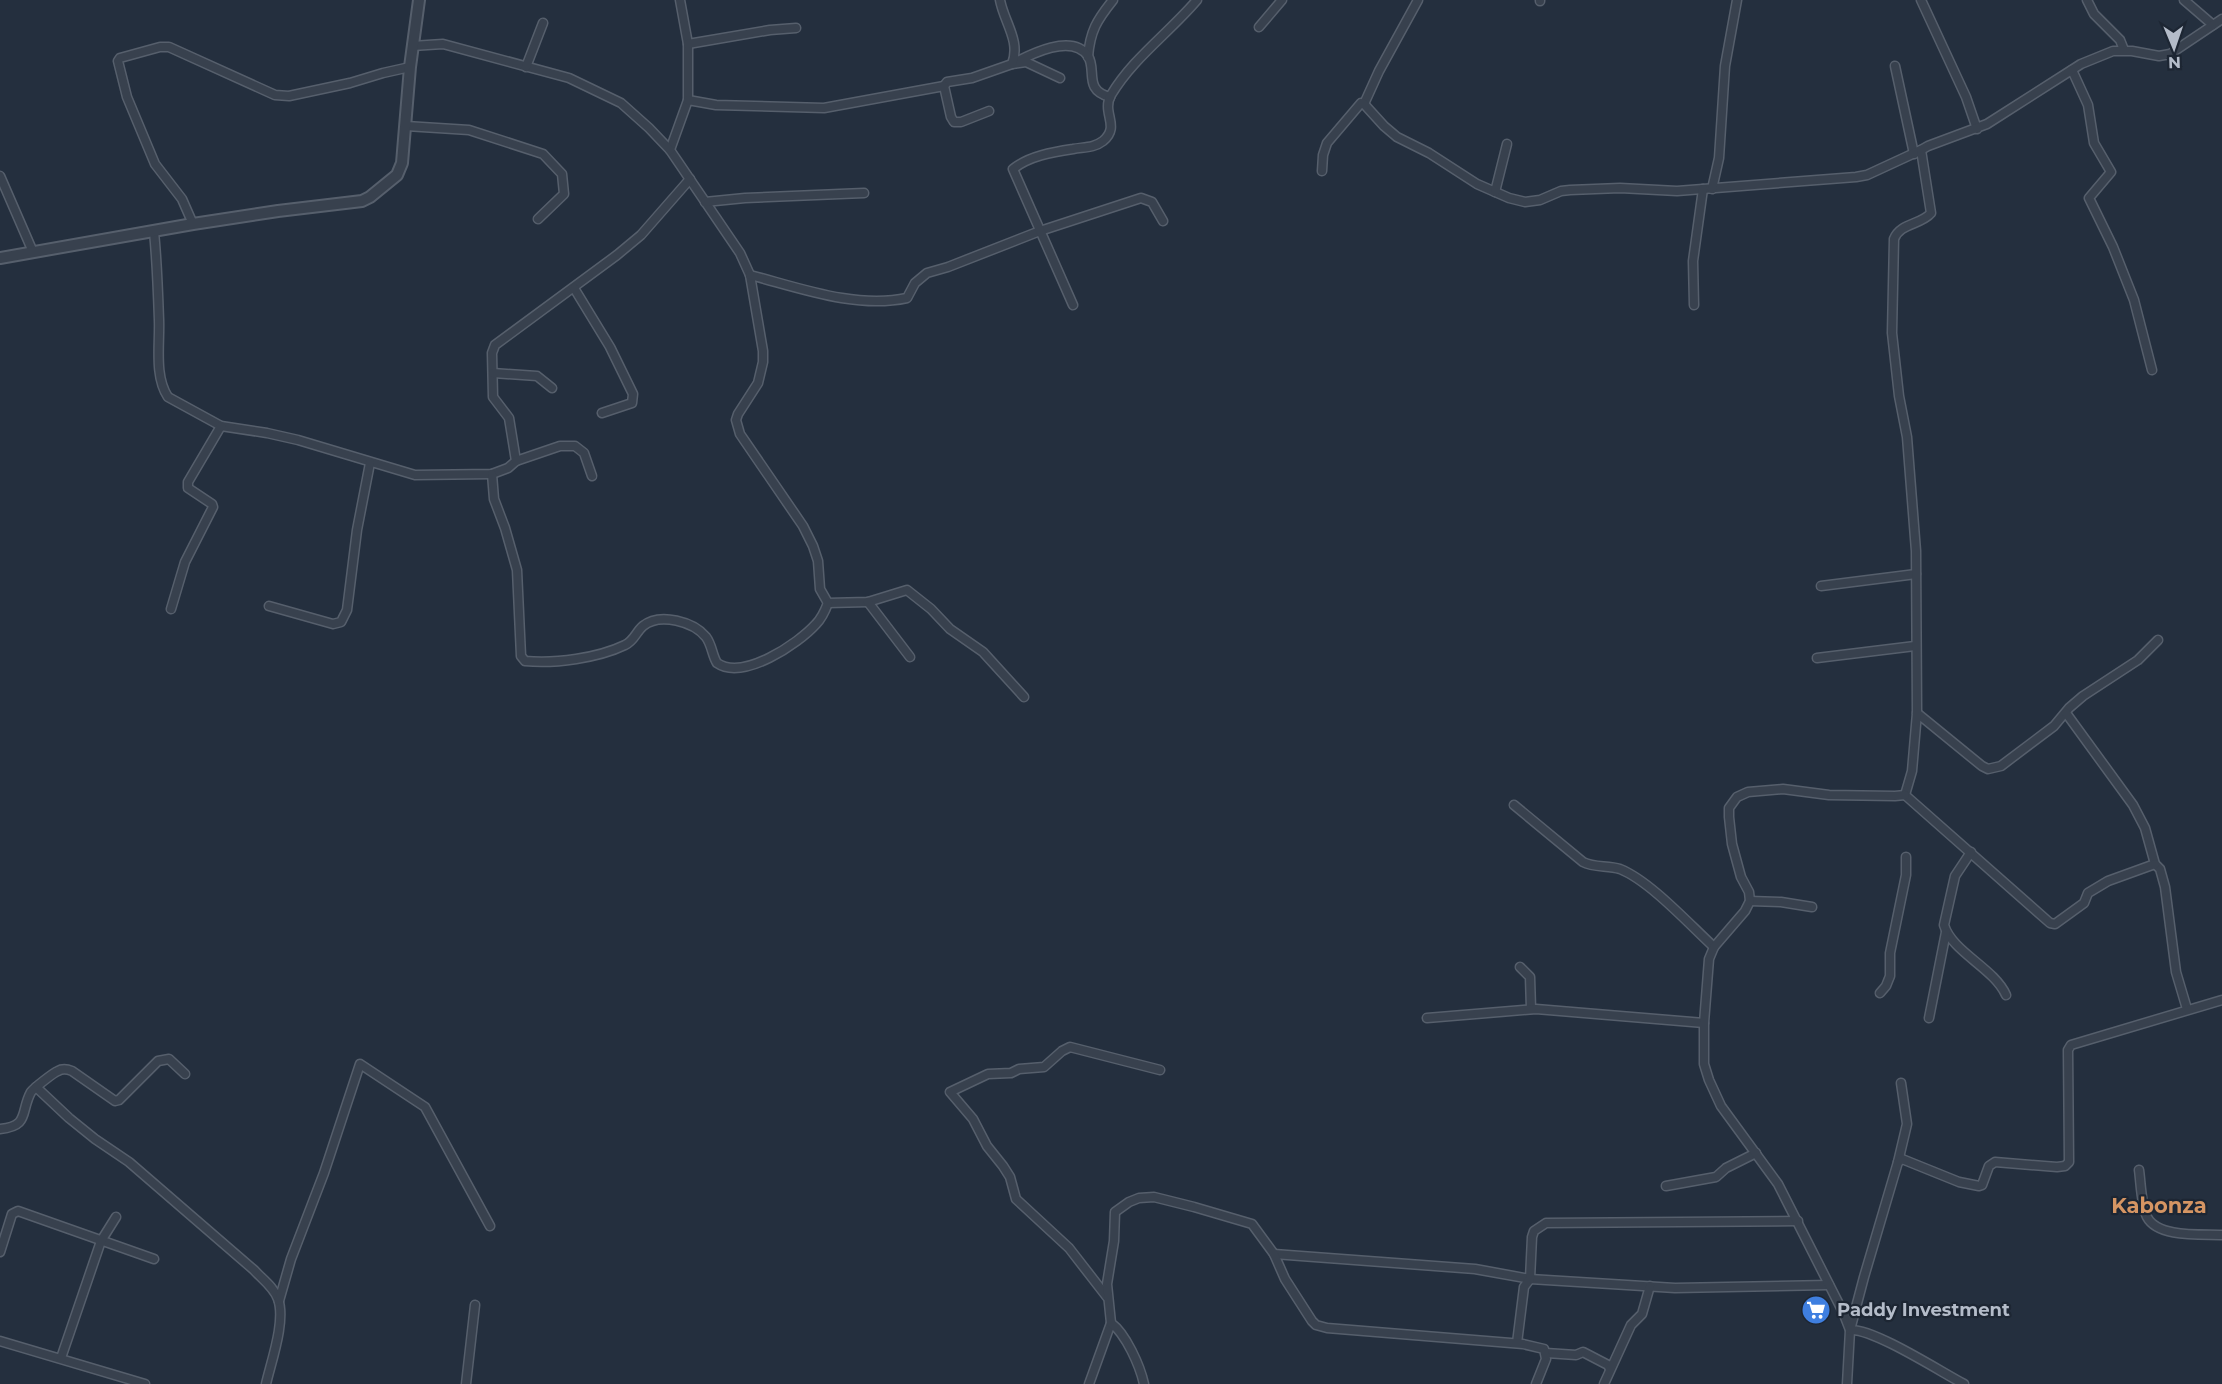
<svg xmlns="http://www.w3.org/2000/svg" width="2222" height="1384" viewBox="0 0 2222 1384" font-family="Montserrat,sans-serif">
  <rect width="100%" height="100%" fill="#242f3e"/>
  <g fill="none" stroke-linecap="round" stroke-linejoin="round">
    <g stroke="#565f6c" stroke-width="11">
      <g id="minor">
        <path d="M 680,0 L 688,44 L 688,100 L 670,150 L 740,253 L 750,275 L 763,351 L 763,362 L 758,383 L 738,414 L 736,420 L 740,434 L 803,526 L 813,546 L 818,561 L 820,589 L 828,603 L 868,602 L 907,590 L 931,609 L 950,629 L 983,652 L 1024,697"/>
        <path d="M 1921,0 L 1966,97 L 1977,129"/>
        <path d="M 2087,0 L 2094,14 L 2120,40 L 2124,50"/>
        <path d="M 2184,0 L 2213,25"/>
        <path d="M 1540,1 L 1540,0"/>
        <path d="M 1259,27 L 1282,0"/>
        <path d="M 688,44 L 770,30 L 796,28"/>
        <path d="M 412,46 L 443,44 L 569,78 L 621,103 L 649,128 L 670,150"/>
        <path d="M 1088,57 C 1090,31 1097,20 1113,0"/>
        <path d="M 1895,66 L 1914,154"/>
        <path d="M 526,67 L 543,23"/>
        <path d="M 2072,70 L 2088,105 L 2094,143 L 2111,172 L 2089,198 L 2113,247 L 2134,300 L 2152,370"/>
        <path d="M 1060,78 L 1026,62 L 1012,64 C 1031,54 1072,33 1088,56 C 1097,70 1083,90 1110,97"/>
        <path d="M 944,86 L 947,82 L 972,78 L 1012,64 C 1021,41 1004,22 1000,0"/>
        <path d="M 688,100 L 716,105 L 824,108 L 944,86 L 951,117 L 954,122 L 961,122 L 989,111"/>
        <path d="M 1364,104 L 1379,71 L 1418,0"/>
        <path d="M 406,126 L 469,130 L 543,154 L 562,174 L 564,194 L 538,219"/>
        <path d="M 1322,171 L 1323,155 L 1327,143 L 1361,103 L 1364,104 L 1384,126 L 1397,137 L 1429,153 L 1477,184 L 1509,198 L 1525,202 L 1540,200 L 1561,191 L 1570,190 L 1620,188 L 1677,191 L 1856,177 L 1867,175 L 1921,150"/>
        <path d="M 0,176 L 33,252"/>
        <path d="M 1712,189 L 1719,158 L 1725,66 L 1737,0"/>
        <path d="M 1495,192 L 1507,144"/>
        <path d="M 705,202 L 745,198 L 864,193"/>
        <path d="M 193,224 L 182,199 L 155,164 L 127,97 L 118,61 L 120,58 L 160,47 L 169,47 L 275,95 L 289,96 L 350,83 L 383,73 L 410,67"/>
        <path d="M 154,232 C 157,261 158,291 159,320 C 160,344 154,376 168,397 L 221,426 L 267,433 L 298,440 L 415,475 L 492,474 L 508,468 L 516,461 L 509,418 L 493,397 L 492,353 L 495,345 L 617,255 L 641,235 L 690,179"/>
        <path d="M 750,275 C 800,288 856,309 907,298 L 915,283 L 927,273 L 948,267 L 1040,231 L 1141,198 L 1152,202 L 1163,221"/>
        <path d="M 574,288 L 610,347 L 633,394 L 632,403 L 602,413"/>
        <path d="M 1073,305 L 1013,169 C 1029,156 1053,152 1073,149 C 1084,147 1094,148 1103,141 C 1121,126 1101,113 1111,95 C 1133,58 1169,33 1197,0"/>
        <path d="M 1694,305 L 1693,261 L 1703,189"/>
        <path d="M 493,373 L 537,376 L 552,388"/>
        <path d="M 516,461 L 560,446 L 575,446 L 584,453 L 592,476"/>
        <path d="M 492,474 L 494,499 L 505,528 L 517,570 L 521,656 L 525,661 C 555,664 598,658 625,645 C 634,641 636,632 643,626 C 660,612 694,622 706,637 C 712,645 712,655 717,663 C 743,681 798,644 816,624 C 822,618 825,611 828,603"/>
        <path d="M 1821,586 L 1916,574"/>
        <path d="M 868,602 L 910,657"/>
        <path d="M 269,606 L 333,624 L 341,622 L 347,610 L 357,530 L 370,463"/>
        <path d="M 171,609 L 185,562 L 213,507 L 212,504 L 188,488 L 188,482 L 221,426"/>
        <path d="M 1817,658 L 1915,646"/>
        <path d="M 1917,713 L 1982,766 L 1988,769 L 2001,766 L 2054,726 L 2069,708 L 2083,696 L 2138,660 L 2158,640"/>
        <path d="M 2066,713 L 2133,805 L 2145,828 L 2155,864 L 2160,869 L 2165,887 L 2176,972 L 2187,1009"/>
        <path d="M 1905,795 L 1912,771 L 1917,713 L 1916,551 L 1907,437 L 1899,396 L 1892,333 L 1894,239 C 1900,223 1921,225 1931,213 L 1921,150 L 1928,146 L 1987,124 L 2081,64 L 2113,51 L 2132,51 L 2159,56 L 2170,54 L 2222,19"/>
        <path d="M 1905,795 L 2050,923 L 2055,924 L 2084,903 L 2088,893 L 2108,881 L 2155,864"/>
        <path d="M 1514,805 L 1583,862 C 1594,868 1608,865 1620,869 C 1650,881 1689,924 1714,947"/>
        <path d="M 1971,852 L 1955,876 L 1944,925 C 1952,952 1994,968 2006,995"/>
        <path d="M 1750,901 L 1781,902 L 1812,907"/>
        <path d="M 1520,967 L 1530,977 L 1531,1009"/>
        <path d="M 1880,993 L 1886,986 L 1890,976 L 1890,953 L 1906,875 L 1906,857"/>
        <path d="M 1427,1018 L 1536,1009 L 1704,1023"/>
        <path d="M 1929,1018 L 1946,932"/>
        <path d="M 36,1087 L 69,1118 L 95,1139 L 129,1162 L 254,1270 C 262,1279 274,1287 278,1299 C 286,1321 271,1362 266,1384"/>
        <path d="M 0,1129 C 30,1126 20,1112 31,1092 C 34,1088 53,1073 58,1071 C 63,1068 67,1069 72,1071 L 115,1101 L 119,1100 L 158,1061 L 169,1059 L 185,1074"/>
        <path d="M 1898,1162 L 1907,1124 L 1901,1083"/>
        <path d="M 2139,1170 C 2141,1184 2141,1204 2147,1217 C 2158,1238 2201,1234 2222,1235"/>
        <path d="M 1666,1186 L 1716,1177 L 1726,1168 L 1756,1153"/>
        <path d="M 0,1252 L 12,1214 L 18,1211 L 154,1259"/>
        <path d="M 1274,1254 L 1475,1269 L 1530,1279 L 1675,1288 L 1829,1285"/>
        <path d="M 1107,1297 L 1069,1248 L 1016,1199 L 1010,1177 L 1003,1166 L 987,1146 L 973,1119 L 950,1092 L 988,1074 L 1011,1073 L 1019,1069 L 1044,1067 L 1062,1051 L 1070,1047 L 1160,1070"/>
        <path d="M 279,1301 L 291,1259 L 324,1173 L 360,1064 L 425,1107 L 490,1226"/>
        <path d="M 0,1341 L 145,1384"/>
        <path d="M 1517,1343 L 1524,1287 L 1530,1279 L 1532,1237 L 1534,1231 L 1546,1223 L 1798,1221"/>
        <path d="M 1546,1353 L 1576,1355 L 1583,1352 L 1608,1365 L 1610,1369"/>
        <path d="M 61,1358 L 101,1241 L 116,1217"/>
        <path d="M 466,1384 L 475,1305"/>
        <path d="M 1089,1384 L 1111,1323"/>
        <path d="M 1144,1384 C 1140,1366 1126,1334 1111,1323 L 1107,1284 L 1114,1241 L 1115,1212 L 1129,1202 L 1139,1198 L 1154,1197 L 1194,1207 L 1252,1224 L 1274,1254 L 1285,1279 L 1312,1321 L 1316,1325 L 1327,1328 L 1523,1344 L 1544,1349 L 1546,1359 L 1536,1384"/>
        <path d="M 1604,1384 L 1631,1325 L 1642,1314 L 1650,1286"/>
        <path d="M 1847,1384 L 1850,1330 L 1843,1312 L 1778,1184 L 1721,1106 L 1709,1080 L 1704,1064 L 1704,1023 L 1709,959 L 1714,947 L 1745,911 L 1750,901 L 1749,892 L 1741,877 L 1732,844 L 1729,817 L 1729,808 L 1737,797 L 1748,792 L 1783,789 L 1829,795 L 1895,796 L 1905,795"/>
        <path d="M 1964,1384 C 1941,1372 1873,1328 1850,1330 L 1864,1277 L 1898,1162 L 1902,1159 L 1959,1182 L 1979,1186 L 1982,1185 L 1989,1166 L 1995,1162 L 2057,1167 L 2065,1166 L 2069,1162 L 2068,1050 L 2071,1045 L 2222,1000"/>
      </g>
    </g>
    <g stroke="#565f6c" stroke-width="14">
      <path id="tertiary" d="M 0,258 L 193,224 L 278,211 L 362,201 L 370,197 L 397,175 L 402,163 L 410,67 L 419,0"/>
    </g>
    <use href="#minor" stroke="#38414e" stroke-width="8"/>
    <use href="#tertiary" stroke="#38414e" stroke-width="10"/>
  </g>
  <defs>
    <g id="supermarket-disc" transform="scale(1.5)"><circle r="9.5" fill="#3f7fe0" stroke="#1d2633"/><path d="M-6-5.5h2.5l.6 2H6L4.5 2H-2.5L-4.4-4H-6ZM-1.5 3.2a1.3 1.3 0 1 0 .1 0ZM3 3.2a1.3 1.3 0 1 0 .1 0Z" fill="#fff"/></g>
  </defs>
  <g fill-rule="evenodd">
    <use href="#supermarket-disc" x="1816" y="1310"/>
  </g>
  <g text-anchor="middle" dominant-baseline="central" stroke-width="4.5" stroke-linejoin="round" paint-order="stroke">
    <g font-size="18" font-weight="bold" fill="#b4bcc9" stroke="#1d2633" text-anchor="start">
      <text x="1837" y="1310">Paddy Investment</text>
    </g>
    <g font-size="21" font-weight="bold" fill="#d59563" stroke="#1d2633">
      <text x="2159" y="1205">Kabonza</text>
    </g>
  </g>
  <g transform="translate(2174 48) rotate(178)" stroke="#1d2633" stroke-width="4.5" paint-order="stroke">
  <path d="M0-4.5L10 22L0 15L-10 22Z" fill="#b4bcc9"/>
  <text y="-9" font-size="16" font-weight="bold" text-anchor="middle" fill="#b4bcc9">N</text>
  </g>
</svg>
